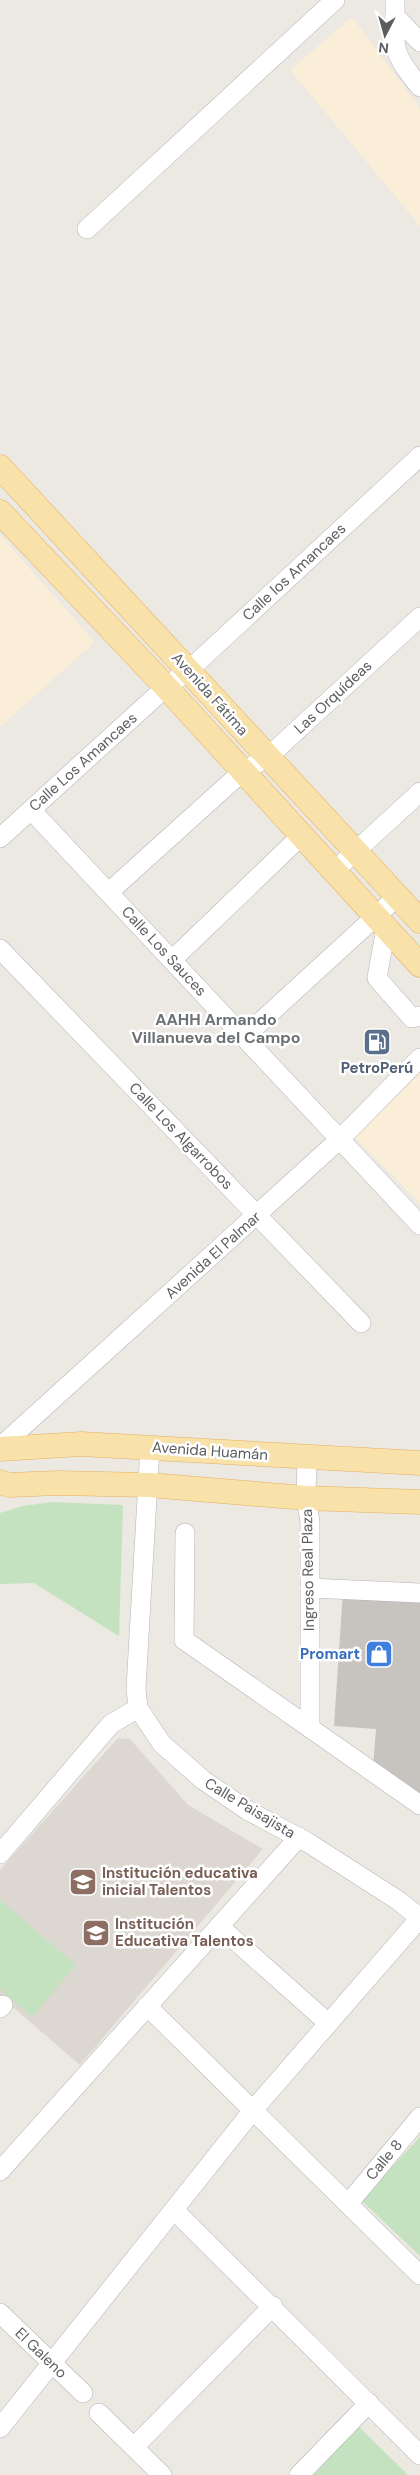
<svg xmlns="http://www.w3.org/2000/svg" width="420" height="2475" viewBox="0 0 420 2475" font-family="'DM Sans',sans-serif">
  <rect width="100%" height="100%" fill="#ece8e2"/>
  <g fill="#fbeed8">
    <path d="M 352,17 L 420,108 L 420,226 L 290,70 Z"/>
    <path d="M 0,535 L 95,642 L 0,727 Z"/>
    <path d="M 420,1067 L 420,1203 L 352,1135 Z"/>
  </g>
  <path fill="#dcd7d0" d="M 118,1738 L 130,1739 L 188,1805 L 263,1849 L 80,2065 L 0,1996 L 0,1870 Z"/>
  <g fill="#c4e2bf">
    <path d="M 52,1502 L 123,1505 L 119,1636 L 34,1583 L 0,1584 L 0,1513 L 23,1506 Z"/>
    <path d="M 0,1900 L 76,1965 L 32,2017 L 0,1989 Z"/>
    <path d="M 420,2137 L 420,2256 L 361,2200 Z"/>
    <path d="M 354,2422 L 408,2475 L 308,2475 Z"/>
  </g>
  <path fill="#c7c3be" d="M 343,1591 L 420,1596 L 420,1796 L 373,1768 L 376,1729 L 334,1726 Z"/>
  <g fill="none" stroke-linecap="round" stroke-linejoin="round">
    <g stroke="#b2b5b8" stroke-width="20">
      <g id="minor">
        <path d="M 395,0 L 395,16 L 420,42"/>
        <path d="M 395,16 C 392,51 398,60 420,87"/>
        <path d="M 87,229 L 335,0"/>
        <path d="M 31,810 L 420,1225"/>
        <path d="M 0,838 L 166,687 L 189,670 L 420,456"/>
        <path d="M 334,871 L 420,792"/>
        <path d="M 109,892 L 242,772 L 268,757 L 420,617"/>
        <path d="M 386,928 L 377,978 L 412,1018 L 420,1016"/>
        <path d="M 0,949 L 361,1323"/>
        <path d="M 172,960 L 302,835"/>
        <path d="M 245,1036 L 398,896"/>
        <path d="M 0,1447 L 339,1140 L 420,1058"/>
        <path d="M 150,1447 L 138,1653 L 136,1689 L 138,1708 L 162,1744 L 203,1780 L 247,1810 L 307,1842 L 399,1901 L 420,1918"/>
        <path d="M 307,1457 L 306,1498 L 310,1522 L 310,1728 L 420,1805"/>
        <path d="M 185,1533 L 184,1640 L 310,1728"/>
        <path d="M 310,1588 L 420,1593"/>
        <path d="M 0,1854 L 111,1724 L 138,1708"/>
        <path d="M 219,1926 L 328,2023"/>
        <path d="M 147,2006 L 420,2275"/>
        <path d="M 0,2008 L 3,2005"/>
        <path d="M 0,2171 L 299,1837"/>
        <path d="M 348,2204 L 420,2117"/>
        <path d="M 174,2210 L 420,2455"/>
        <path d="M 0,2313 L 83,2393"/>
        <path d="M 99,2413 L 162,2475"/>
        <path d="M 0,2428 L 254,2109 L 420,1918"/>
        <path d="M 134,2447 L 273,2306"/>
        <path d="M 299,2475 L 369,2403"/>
      </g>
    </g>
    <g stroke="#e6af60" stroke-width="25">
      <g id="major">
        <path d="M 0,467 L 420,921"/>
        <path d="M 0,512 L 166,687 L 420,965"/>
        <path d="M 0,1449 L 81,1444 L 420,1463"/>
        <path d="M 0,1482 L 9,1485 L 58,1483 L 149,1485 L 306,1498 L 420,1502"/>
      </g>
    </g>
    <use href="#minor" stroke="#fff" stroke-width="19"/>
    <use href="#major" stroke="#f9e1aa" stroke-width="24"/>
  </g>
  <defs>
    <g id="fuel-square" transform="scale(1.4375)"><rect x="-9" y="-9" width="18" height="18" rx="4" fill="#5c6f8a" stroke="#fff"/><path d="M-5.5-6h7V0h2V4h1.3V-2.5L3-4.5l.8-.8L6-3V5H2.5V1h-1V6h-7ZM-4.2-4.7v3.2H.2V-4.7Z" fill="#fff"/></g>
    <g id="shop-square" transform="scale(1.4375)"><rect x="-9" y="-9" width="18" height="18" rx="4" fill="#3f7fe0" stroke="#fff"/><path d="M-5-2.5h2.3a2.7 3.5 0 0 1 5.4 0H5L5.5 6h-11ZM-1.5-2.5h3a1.5 2.3 0 0 0-3 0Z" fill="#fff"/></g>
    <g id="school-square" transform="scale(1.4375)"><rect x="-9" y="-9" width="18" height="18" rx="4" fill="#8d6e63" stroke="#fff"/><path d="M0-5L7-2L0 1L-7-2ZM-4 1L0 2.5L4 1V4Q0 6-4 4Z" fill="#fff"/></g>
  </defs>
  <g fill-rule="evenodd">
    <use href="#fuel-square" x="377" y="1042"/>
    <use href="#shop-square" x="379" y="1654"/>
    <use href="#school-square" x="83" y="1882"/>
    <use href="#school-square" x="96" y="1933"/>
  </g>
  <g text-anchor="middle" dominant-baseline="central" stroke-width="5" stroke-linejoin="round" paint-order="stroke">
    <g font-size="15" fill="#5a5e61" stroke="#fff">
      <text transform="translate(294 572) rotate(-43)">Calle los Amancaes</text>
      <text transform="translate(210 694) rotate(48)">Avenida Fátima</text>
      <text transform="translate(333 697) rotate(-43)">Las Orquídeas</text>
      <text transform="translate(83 762) rotate(-42)">Calle Los Amancaes</text>
      <text transform="translate(164 951) rotate(47)">Calle Los Sauces</text>
      <text transform="translate(181 1136) rotate(46)">Calle Los Algarrobos</text>
      <text transform="translate(213 1255) rotate(-42)">Avenida El Palmar</text>
      <text transform="translate(210 1451) rotate(4)">Avenida Huamán</text>
      <text transform="translate(308 1570) rotate(-91)">Ingreso Real Plaza</text>
      <text transform="translate(250 1808) rotate(31)">Calle Paisajista</text>
      <text transform="translate(384 2160) rotate(-50)">Calle 8</text>
      <text transform="translate(41 2353) rotate(44)">El Galeno</text>
    </g>
    <g font-size="15" font-weight="bold" fill="#4e5e75" stroke="#fff">
      <text x="377" y="1068">PetroPerú</text>
    </g>
    <g font-size="15" font-weight="bold" fill="#366cbe" stroke="#fff" text-anchor="end">
      <text x="360" y="1654">Promart</text>
    </g>
    <g font-size="15" font-weight="bold" fill="#785e54" stroke="#fff" text-anchor="start">
      <text x="102" y="1873">Institución educativa<tspan x="102" dy="17">inicial Talentos</tspan></text>
      <text x="115" y="1924">Institución<tspan x="115" dy="17">Educativa Talentos</tspan></text>
    </g>
    <g font-size="16" font-weight="bold" fill="#6b7073" stroke="#fff">
      <text x="216" y="1019">AAHH Armando<tspan x="216" dy="18">Villanueva del Campo</tspan></text>
    </g>
  </g>
  <g transform="translate(385 35) rotate(186)" stroke="#ffffff" stroke-width="4" paint-order="stroke">
  <path d="M0-4L9 19L0 12L-9 19Z" fill="#5a5e61"/>
  <text y="-8" font-size="14" font-weight="bold" text-anchor="middle" fill="#5a5e61">N</text>
  </g>
</svg>
